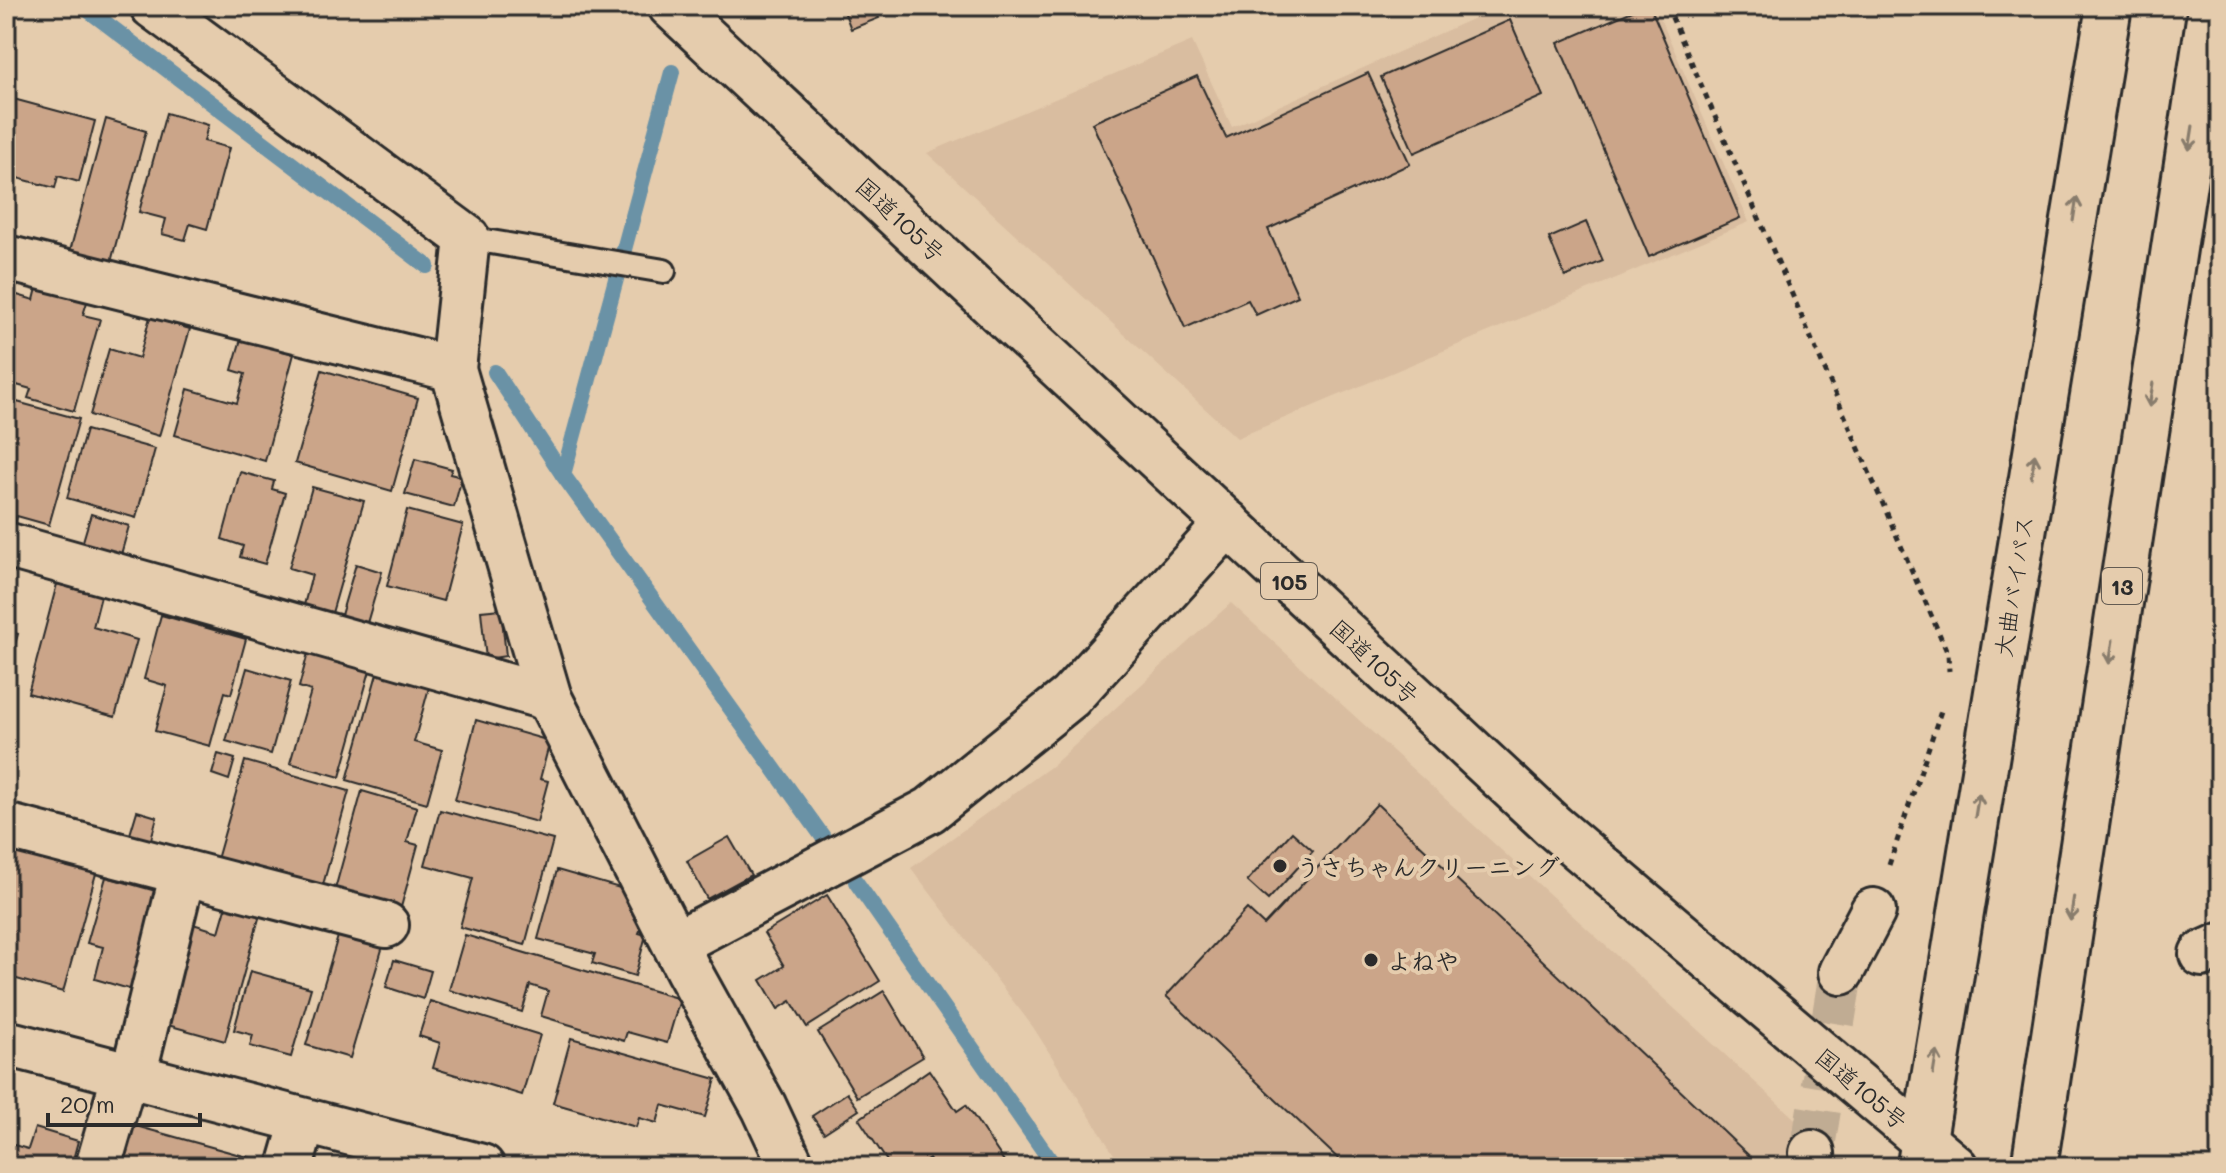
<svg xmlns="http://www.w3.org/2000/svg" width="2226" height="1173" viewBox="0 0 2226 1173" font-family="Mali,'Klee One',sans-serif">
  <rect width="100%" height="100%" fill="#e5ccad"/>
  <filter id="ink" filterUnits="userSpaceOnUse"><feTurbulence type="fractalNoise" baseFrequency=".0125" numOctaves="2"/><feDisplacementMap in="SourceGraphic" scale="16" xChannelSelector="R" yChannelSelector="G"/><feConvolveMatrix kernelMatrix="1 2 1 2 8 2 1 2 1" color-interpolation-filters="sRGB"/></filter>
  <g filter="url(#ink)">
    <g fill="#d9bda0">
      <path d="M 1501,6 L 1655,6 L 1749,222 L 1237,438 L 927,153 L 1192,41 L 1232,127 Z"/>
      <path d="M 1231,603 L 1840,1160 L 1843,1167 L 1122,1167 L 1033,1027 L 911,868 L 1053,765 Z"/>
    </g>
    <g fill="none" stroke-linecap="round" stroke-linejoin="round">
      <g stroke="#6b92a6" stroke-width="16">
        <path d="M 83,6 L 427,266"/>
        <path d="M 495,372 L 563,475 L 823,837"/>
        <path d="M 563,475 L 672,72"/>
        <path d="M 856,882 L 1055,1167"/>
      </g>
    </g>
    <g fill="#cba589" stroke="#2b2b2b" stroke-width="2">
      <path d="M 842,6 L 874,6 L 879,18 L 851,29 Z"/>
      <path d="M 1644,6 L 1650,6 L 1740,218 L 1649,257 L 1558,43 Z"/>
      <path d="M 1510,20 L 1543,96 L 1414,153 L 1381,77 Z"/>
      <path d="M 1368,73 L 1410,164 L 1268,229 L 1298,296 L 1256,315 L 1248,300 L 1185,328 L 1092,123 L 1197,76 L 1226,138 Z"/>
      <path d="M 6,97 L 95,121 L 79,182 L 58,176 L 55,188 L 6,175 Z"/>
      <path d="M 166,113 L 208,125 L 204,141 L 229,148 L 207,229 L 190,224 L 185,240 L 162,234 L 166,219 L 139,212 Z"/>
      <path d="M 106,119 L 146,131 L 111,262 L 70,251 Z"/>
      <path d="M 1586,222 L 1603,261 L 1565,277 L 1549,238 Z"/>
      <path d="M 38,284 L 88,299 L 83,315 L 100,319 L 74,411 L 28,398 L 31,389 L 6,382 L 14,356 L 6,354 L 6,323 L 14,294 L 34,300 Z"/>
      <path d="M 150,317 L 190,329 L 159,436 L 90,415 L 109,349 L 139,358 Z"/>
      <path d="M 241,339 L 294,354 L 265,461 L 175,435 L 188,389 L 237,403 L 245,374 L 232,370 Z"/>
      <path d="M 322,370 L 418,398 L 392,491 L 295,463 Z"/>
      <path d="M 6,399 L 79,419 L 49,525 L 17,516 L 15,525 L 6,523 Z"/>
      <path d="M 86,430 L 155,449 L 136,518 L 67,498 Z"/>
      <path d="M 415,459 L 452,469 L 450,474 L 462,477 L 454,507 L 405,494 Z"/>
      <path d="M 240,472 L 274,481 L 272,489 L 285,493 L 265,564 L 240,557 L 243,546 L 222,539 Z"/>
      <path d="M 312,487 L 364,501 L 332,613 L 304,605 L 312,575 L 289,568 Z"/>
      <path d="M 407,510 L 463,525 L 443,601 L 387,586 Z"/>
      <path d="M 91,514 L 129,526 L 120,558 L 81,548 Z"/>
      <path d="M 356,564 L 382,572 L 367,623 L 341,615 Z"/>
      <path d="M 57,584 L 101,596 L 93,627 L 137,640 L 115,717 L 28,693 Z"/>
      <path d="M 501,609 L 506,656 L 486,659 L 481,611 Z"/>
      <path d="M 161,615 L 246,639 L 231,694 L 225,692 L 210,746 L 155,731 L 167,686 L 144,679 Z"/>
      <path d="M 6,630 L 18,634 L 6,675 Z"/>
      <path d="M 309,649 L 371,667 L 340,777 L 290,763 L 311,691 L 299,687 Z"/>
      <path d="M 247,668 L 291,681 L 271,754 L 226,741 Z"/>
      <path d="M 378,670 L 430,684 L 414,742 L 442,750 L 427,803 L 347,780 Z"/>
      <path d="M 476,720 L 550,741 L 540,779 L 548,781 L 537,822 L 455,800 Z"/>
      <path d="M 218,754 L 235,759 L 229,780 L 212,774 Z"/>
      <path d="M 245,761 L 349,791 L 321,892 L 216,863 Z"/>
      <path d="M 362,791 L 417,807 L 407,842 L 418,845 L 400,911 L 334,893 Z"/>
      <path d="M 1377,804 L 1761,1167 L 1347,1167 L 1166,996 L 1247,909 L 1264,925 Z"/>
      <path d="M 440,810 L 553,840 L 525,945 L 460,927 L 473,878 L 425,865 Z"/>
      <path d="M 137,811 L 157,817 L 149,847 L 128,841 Z"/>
      <path d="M 1292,832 L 1313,851 L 1268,900 L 1247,881 Z"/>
      <path d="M 729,837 L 751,875 L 707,899 L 687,861 Z"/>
      <path d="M 6,843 L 97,870 L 63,992 L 6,976 Z"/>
      <path d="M 557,870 L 627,890 L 644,920 L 639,933 L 646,935 L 635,976 L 592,963 L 595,954 L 538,939 Z"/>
      <path d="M 106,877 L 163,893 L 136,991 L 95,979 L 103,947 L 87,943 Z"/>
      <path d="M 827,895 L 880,981 L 807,1027 L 791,1001 L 778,1009 L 761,980 L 784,966 L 764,933 Z"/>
      <path d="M 228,901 L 261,911 L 225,1041 L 164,1024 L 193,924 L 219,932 Z"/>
      <path d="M 339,933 L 383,946 L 350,1058 L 306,1045 Z"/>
      <path d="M 465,935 L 680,999 L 667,1043 L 627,1032 L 624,1041 L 541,1016 L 548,991 L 530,985 L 522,1012 L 449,990 Z"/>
      <path d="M 394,960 L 431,971 L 423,999 L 386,987 Z"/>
      <path d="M 250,971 L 311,988 L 291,1057 L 250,1046 L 253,1035 L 234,1030 Z"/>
      <path d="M 884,991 L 923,1057 L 857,1097 L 818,1032 Z"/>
      <path d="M 430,1001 L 540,1035 L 522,1095 L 433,1068 L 440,1043 L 419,1036 Z"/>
      <path d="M 571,1038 L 716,1079 L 705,1117 L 662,1105 L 657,1123 L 639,1118 L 636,1127 L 553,1103 Z"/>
      <path d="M 929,1070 L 957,1111 L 966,1105 L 1008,1167 L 935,1167 L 929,1159 L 917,1167 L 891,1167 L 859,1119 Z"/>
      <path d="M 847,1093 L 859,1110 L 824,1133 L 812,1116 Z"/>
      <path d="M 125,1123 L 269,1163 L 268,1167 L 112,1167 Z"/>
      <path d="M 35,1128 L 78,1141 L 71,1167 L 6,1167 L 7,1143 L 28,1149 Z"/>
    </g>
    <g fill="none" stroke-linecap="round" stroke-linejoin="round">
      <path stroke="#c0ac93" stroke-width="44" stroke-dasharray="44 22" stroke-linecap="butt" d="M 1812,1153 L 1841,972"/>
      <g stroke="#2b2b2b" stroke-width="28">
        <path id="lane" d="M 467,238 L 664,271"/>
      </g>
      <g stroke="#2b2b2b" stroke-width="50">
        <g id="street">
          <path d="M 153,6 L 467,238 L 453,369 L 549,698 L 688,970 L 764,1107 L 792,1167"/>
          <path d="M 6,258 L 453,369"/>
          <path d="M 6,545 L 549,698"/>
          <path d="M 13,828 L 386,925"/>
          <path d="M 675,944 L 930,810 L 1070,697 L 1228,523"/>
          <path d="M 2202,954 L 2220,946"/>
          <path d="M 1841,972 L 1873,911"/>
          <path d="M 133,1076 L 183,872"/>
          <path d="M 1812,1153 L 1813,1167"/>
          <path d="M 98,1167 L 125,1074"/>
          <path d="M 290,1167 L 303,1122"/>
        </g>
      </g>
      <g stroke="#2b2b2b" stroke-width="50">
        <path id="secondary" d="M 6,1043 L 482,1167"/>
      </g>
      <g stroke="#2b2b2b" stroke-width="50">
        <g id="highway">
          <path d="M 671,6 L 1554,827 L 1955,1167"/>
          <path d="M 1920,1164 L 2109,6"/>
          <path d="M 2034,1167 L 2211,6"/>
        </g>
      </g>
      <g stroke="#2b2b2b" stroke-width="5" stroke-dasharray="6 6" stroke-linecap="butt">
        <path d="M 1667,6 L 1948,654 L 1949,671"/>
        <path d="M 1889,865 L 1942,708"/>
      </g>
      <use href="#lane" stroke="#e5ccad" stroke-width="22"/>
      <use href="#street" stroke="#e5ccad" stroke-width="44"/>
      <use href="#secondary" stroke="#e5ccad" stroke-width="44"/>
      <use href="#highway" stroke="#e5ccad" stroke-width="44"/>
    </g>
    <defs><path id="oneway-shaft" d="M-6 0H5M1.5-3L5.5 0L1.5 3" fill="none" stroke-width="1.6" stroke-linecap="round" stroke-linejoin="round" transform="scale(2)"/></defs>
    <g stroke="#887c6c">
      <use href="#oneway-shaft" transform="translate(2191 138) rotate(99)"/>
      <use href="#oneway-shaft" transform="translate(2075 209) rotate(-81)"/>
      <use href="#oneway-shaft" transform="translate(2151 395) rotate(99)"/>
      <use href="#oneway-shaft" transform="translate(2033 466) rotate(-81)"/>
      <use href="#oneway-shaft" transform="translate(2111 652) rotate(99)"/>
      <use href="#oneway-shaft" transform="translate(1977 805) rotate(-81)"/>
      <use href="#oneway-shaft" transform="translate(2072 909) rotate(98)"/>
      <use href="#oneway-shaft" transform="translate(1935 1062) rotate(-81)"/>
    </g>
  </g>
  <g fill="#2b2b2b" stroke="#e5ccad" stroke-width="3">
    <circle cx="1280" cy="866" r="8"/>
    <circle cx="1371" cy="960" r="8"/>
  </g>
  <g text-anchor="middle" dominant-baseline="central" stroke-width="8" stroke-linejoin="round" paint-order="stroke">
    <g fill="#e5ccad" stroke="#635b52" stroke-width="2">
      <rect x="1261" y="563" width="56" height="36" rx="6"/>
      <rect x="2102" y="568" width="40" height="36" rx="6"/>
    </g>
    <g font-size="22" font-weight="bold" fill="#2b2b2b">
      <text x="1289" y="581">105</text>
      <text x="2122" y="586">13</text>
    </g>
    <g font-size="24" fill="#2b2b2b" stroke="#e5ccad">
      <text transform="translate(901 219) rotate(43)">国道105号</text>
      <text transform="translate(2013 586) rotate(-81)">大曲バイパス</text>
      <text transform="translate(1375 661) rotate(43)">国道105号</text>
      <text transform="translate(1862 1088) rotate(40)">国道105号</text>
    </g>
    <g font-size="24" font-weight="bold" fill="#2b2b2b" stroke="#e5ccad" text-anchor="start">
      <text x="1296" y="866">うさちゃんクリーニング</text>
      <text x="1387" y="960">よねや</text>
    </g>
  </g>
  <rect width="2226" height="1173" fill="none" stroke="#e5ccad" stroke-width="32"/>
  <rect x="16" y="16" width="2194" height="1141" fill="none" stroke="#2b2b2b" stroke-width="3" filter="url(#ink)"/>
  <path d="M48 1113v12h152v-12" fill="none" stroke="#2b2b2b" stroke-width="4"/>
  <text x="60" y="1113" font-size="24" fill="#2b2b2b" stroke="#e5ccad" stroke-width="6" paint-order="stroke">20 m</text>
</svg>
